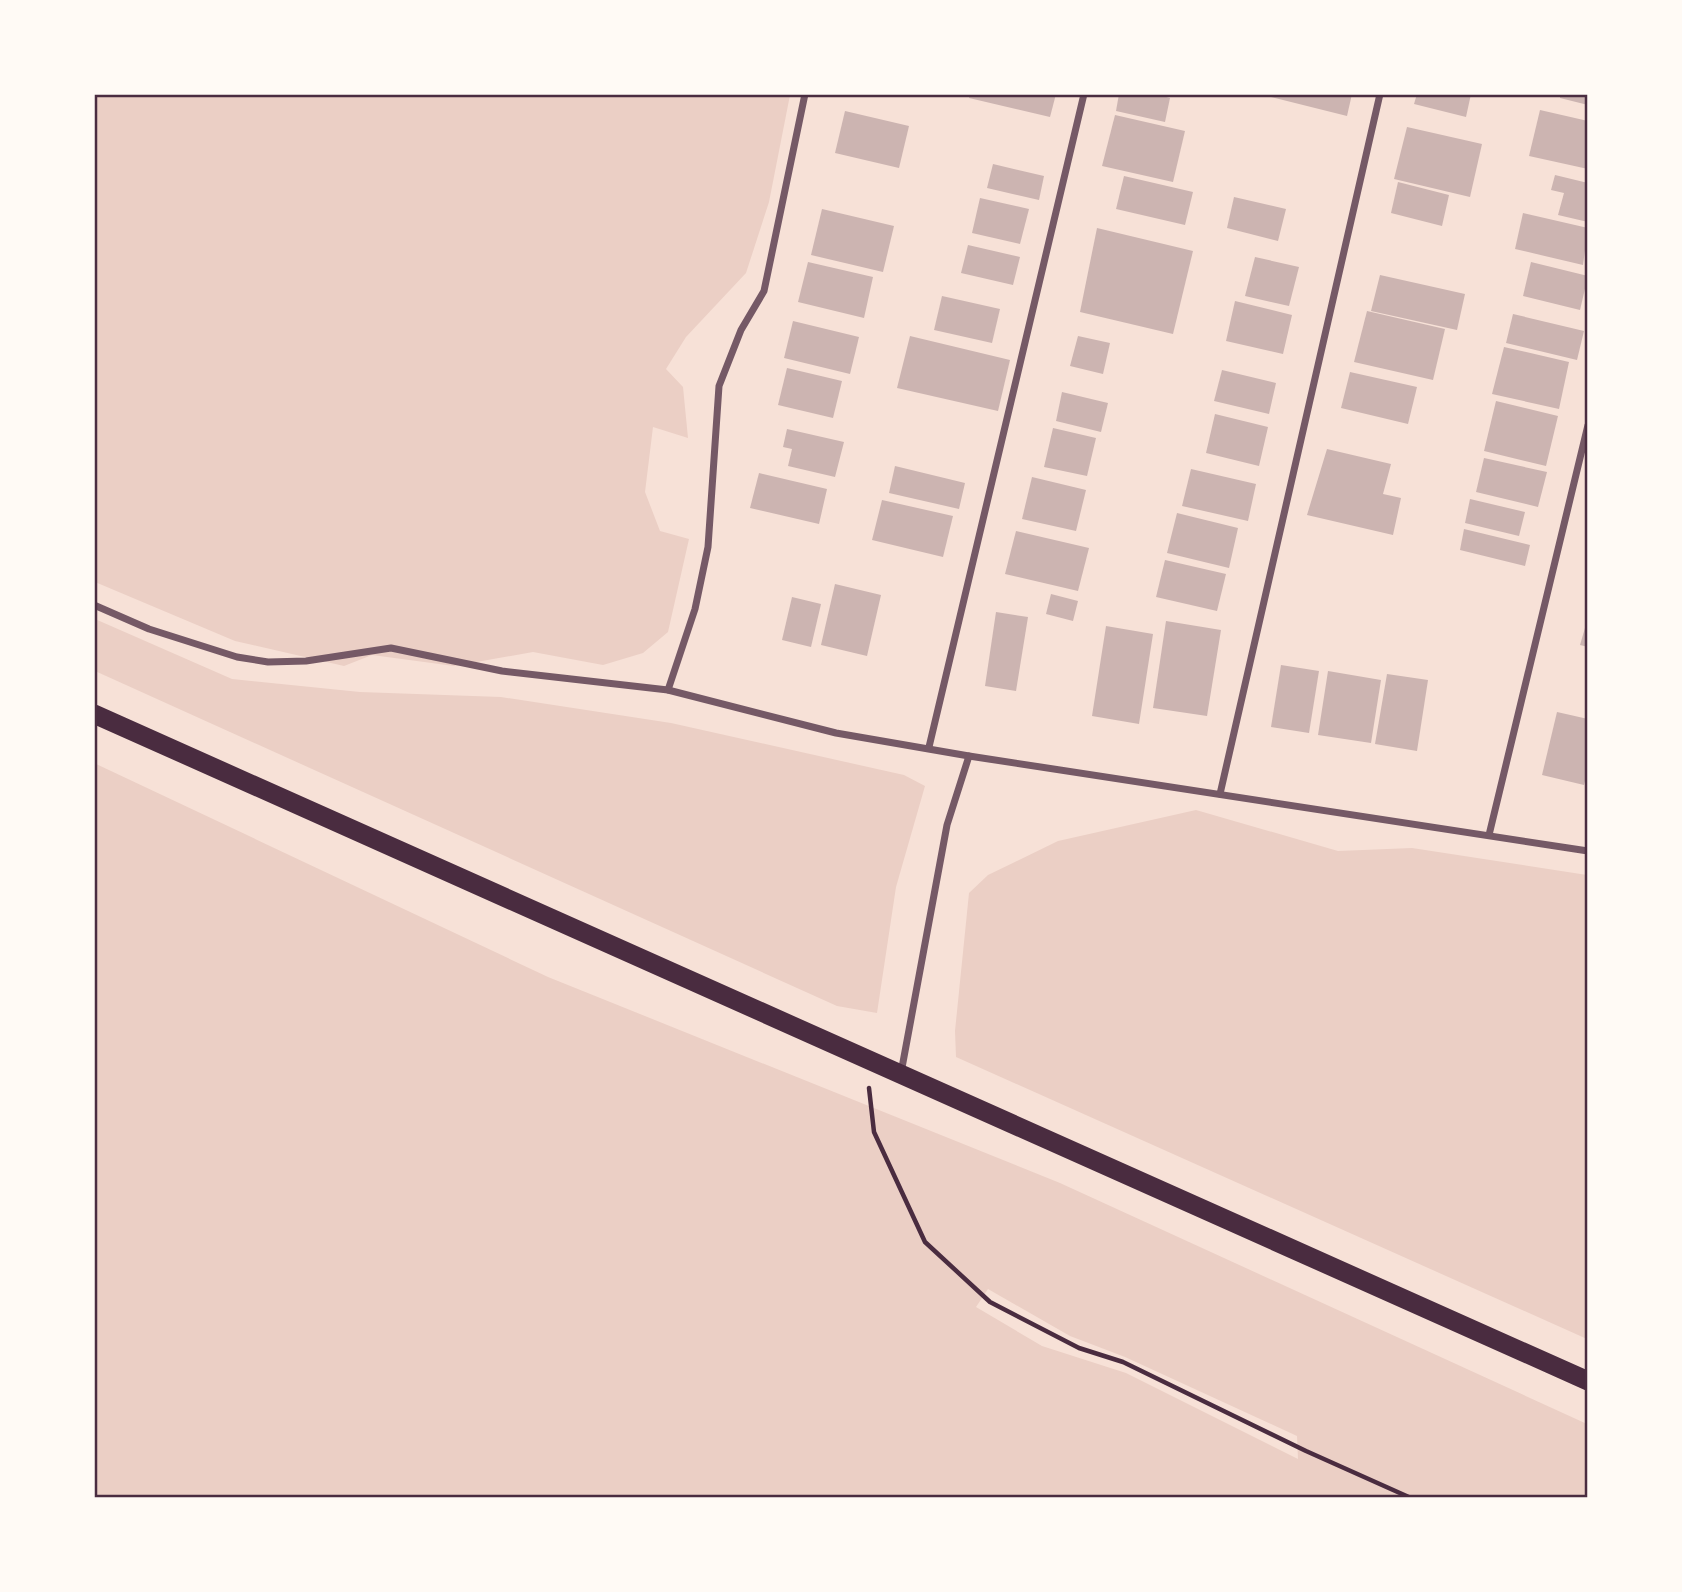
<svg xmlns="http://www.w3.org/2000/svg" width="1682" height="1592" viewBox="0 0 1682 1592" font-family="'Public Sans',sans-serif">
  <rect width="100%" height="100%" fill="#f7e1d7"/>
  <g fill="#ebcfc5" fill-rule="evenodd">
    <path d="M 94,95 L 790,95 L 769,202 L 746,273 L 686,337 L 666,369 L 683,387 L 688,438 L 653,427 L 645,492 L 660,531 L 689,539 L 668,632 L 643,653 L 603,665 L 533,652 L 454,666 L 372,655 L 344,666 L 235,641 L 95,582 Z"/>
    <path d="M 95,619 L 232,679 L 360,692 L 501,697 L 671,723 L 904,775 L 925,786 L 896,887 L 877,1013 L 837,1006 L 95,671 Z"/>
    <path d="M 94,763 L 548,977 L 1060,1183 L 1587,1424 L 1587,1497 L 95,1497 ZM 988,1289 L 1070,1336 L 1125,1357 L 1297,1436 L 1298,1459 L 1126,1373 L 1042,1346 L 976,1307 Z"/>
    <path d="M 1196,810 L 1338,851 L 1412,848 L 1587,875 L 1587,1339 L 956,1057 L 955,1031 L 969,893 L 988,875 L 1058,841 Z"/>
  </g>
  <g fill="#ccb4b1">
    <path d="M 970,94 L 1056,94 L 1050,117 L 969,98 Z"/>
    <path d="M 1119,94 L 1155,94 L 1170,98 L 1165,122 L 1116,111 Z"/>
    <path d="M 1259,94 L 1352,94 L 1347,116 Z"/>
    <path d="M 1417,94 L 1471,94 L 1466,117 L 1414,104 Z"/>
    <path d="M 1560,94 L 1588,94 L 1588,105 L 1560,98 Z"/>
    <path d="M 1540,110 L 1588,121 L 1588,169 L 1529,156 Z"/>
    <path d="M 845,111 L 909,126 L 899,168 L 835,153 Z"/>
    <path d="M 1115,115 L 1185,131 L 1173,182 L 1102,166 Z"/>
    <path d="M 1407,127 L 1482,144 L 1470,197 L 1394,179 Z"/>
    <path d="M 993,164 L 1044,176 L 1039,200 L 987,188 Z"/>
    <path d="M 1555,175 L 1588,183 L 1588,222 L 1558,215 L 1564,193 L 1551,190 Z"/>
    <path d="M 1124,176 L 1193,192 L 1185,225 L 1116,209 Z"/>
    <path d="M 1398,182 L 1449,195 L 1442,226 L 1391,213 Z"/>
    <path d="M 1234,197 L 1286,209 L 1278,241 L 1227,228 Z"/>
    <path d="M 980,198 L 1029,209 L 1020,244 L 972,233 Z"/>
    <path d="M 822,209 L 894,226 L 883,272 L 811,255 Z"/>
    <path d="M 1523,213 L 1588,228 L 1583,265 L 1515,249 Z"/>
    <path d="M 1097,228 L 1193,251 L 1173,334 L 1080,312 Z"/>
    <path d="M 968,245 L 1020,257 L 1013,285 L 961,273 Z"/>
    <path d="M 1255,257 L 1299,267 L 1289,306 L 1245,296 Z"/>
    <path d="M 808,262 L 873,277 L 864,318 L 798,302 Z"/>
    <path d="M 1531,262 L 1588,276 L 1580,310 L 1523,296 Z"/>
    <path d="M 1380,275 L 1465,294 L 1457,330 L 1371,311 Z"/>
    <path d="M 942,296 L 1000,309 L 992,343 L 934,330 Z"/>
    <path d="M 1235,301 L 1292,315 L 1283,354 L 1226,341 Z"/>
    <path d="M 1367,311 L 1445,329 L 1433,380 L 1354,362 Z"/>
    <path d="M 1513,314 L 1584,331 L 1577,360 L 1506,343 Z"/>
    <path d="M 793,321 L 859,337 L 850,374 L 784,358 Z"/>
    <path d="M 910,336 L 1010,360 L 998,411 L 897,388 Z"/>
    <path d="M 1078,336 L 1110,343 L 1103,374 L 1070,366 Z"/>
    <path d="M 1504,347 L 1569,362 L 1559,409 L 1492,394 Z"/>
    <path d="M 787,368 L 842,381 L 833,418 L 778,405 Z"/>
    <path d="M 1222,370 L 1276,383 L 1269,414 L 1214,401 Z"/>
    <path d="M 1350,372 L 1417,387 L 1408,424 L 1341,408 Z"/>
    <path d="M 1062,392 L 1108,403 L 1101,432 L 1056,421 Z"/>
    <path d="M 1496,401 L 1558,416 L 1546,466 L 1484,451 Z"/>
    <path d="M 1215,414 L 1268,427 L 1259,466 L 1206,453 Z"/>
    <path d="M 1053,428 L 1096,438 L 1087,476 L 1044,467 Z"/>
    <path d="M 787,429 L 844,442 L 835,477 L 788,466 L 792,449 L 783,447 Z"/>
    <path d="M 1327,449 L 1391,464 L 1383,494 L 1401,498 L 1393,535 L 1307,515 Z"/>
    <path d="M 1484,458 L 1547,472 L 1538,507 L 1476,492 Z"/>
    <path d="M 895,466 L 965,483 L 959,509 L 889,493 Z"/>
    <path d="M 1191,469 L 1256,484 L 1248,521 L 1182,506 Z"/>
    <path d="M 759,473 L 827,489 L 819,524 L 750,508 Z"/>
    <path d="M 1032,477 L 1086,490 L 1076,531 L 1022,519 Z"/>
    <path d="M 1470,499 L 1525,512 L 1519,536 L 1465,523 Z"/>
    <path d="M 882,500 L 953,516 L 943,557 L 872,540 Z"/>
    <path d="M 1177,513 L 1238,528 L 1229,568 L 1167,553 Z"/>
    <path d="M 1464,529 L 1530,545 L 1525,566 L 1460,550 Z"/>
    <path d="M 1016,531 L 1089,548 L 1078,591 L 1005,574 Z"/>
    <path d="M 1165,560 L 1226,574 L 1217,611 L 1156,597 Z"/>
    <path d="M 835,584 L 881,595 L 867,656 L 821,645 Z"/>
    <path d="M 1051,594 L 1078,601 L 1073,621 L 1046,614 Z"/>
    <path d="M 792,597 L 821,604 L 811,647 L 782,640 Z"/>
    <path d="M 996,612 L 1028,617 L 1016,691 L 985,686 Z"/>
    <path d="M 1166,621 L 1221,630 L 1207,716 L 1153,708 Z"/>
    <path d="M 1587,621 L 1588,621 L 1588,647 L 1580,645 Z"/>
    <path d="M 1106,626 L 1153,634 L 1139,724 L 1092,716 Z"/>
    <path d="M 1281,665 L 1319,671 L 1309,733 L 1271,727 Z"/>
    <path d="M 1328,671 L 1381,680 L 1371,743 L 1318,735 Z"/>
    <path d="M 1387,674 L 1428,680 L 1417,751 L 1375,744 Z"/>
    <path d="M 1557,712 L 1588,719 L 1588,769 L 1584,785 L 1542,775 Z"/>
  </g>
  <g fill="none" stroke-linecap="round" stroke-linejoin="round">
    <path stroke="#4a2c40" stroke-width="4.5" d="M 869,1088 L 874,1132 L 925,1242 L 990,1302 L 1079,1348 L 1123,1362 L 1306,1451 L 1411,1498"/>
    <g stroke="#755966" stroke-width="7">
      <path d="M 94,605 L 149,629 L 237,657 L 268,662 L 306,661 L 391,648 L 502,671 L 668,690 L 836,733 L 969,756 L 1588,851"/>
      <path d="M 668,690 L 695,609 L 708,547 L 719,386 L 741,330 L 764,291 L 805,94"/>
      <path d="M 929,747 L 1084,94"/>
      <path d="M 1220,794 L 1380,94"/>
      <path d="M 1489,835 L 1588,425"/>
      <path d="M 901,1073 L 947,825 L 969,756"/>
    </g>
    <path stroke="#4a2c40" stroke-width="19" d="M 94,714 L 1588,1381"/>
  </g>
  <rect width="1682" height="1592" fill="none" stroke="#fffaf5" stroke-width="192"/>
  <rect x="96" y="96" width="1490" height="1400" fill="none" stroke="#4a2c40" stroke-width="2.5"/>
</svg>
